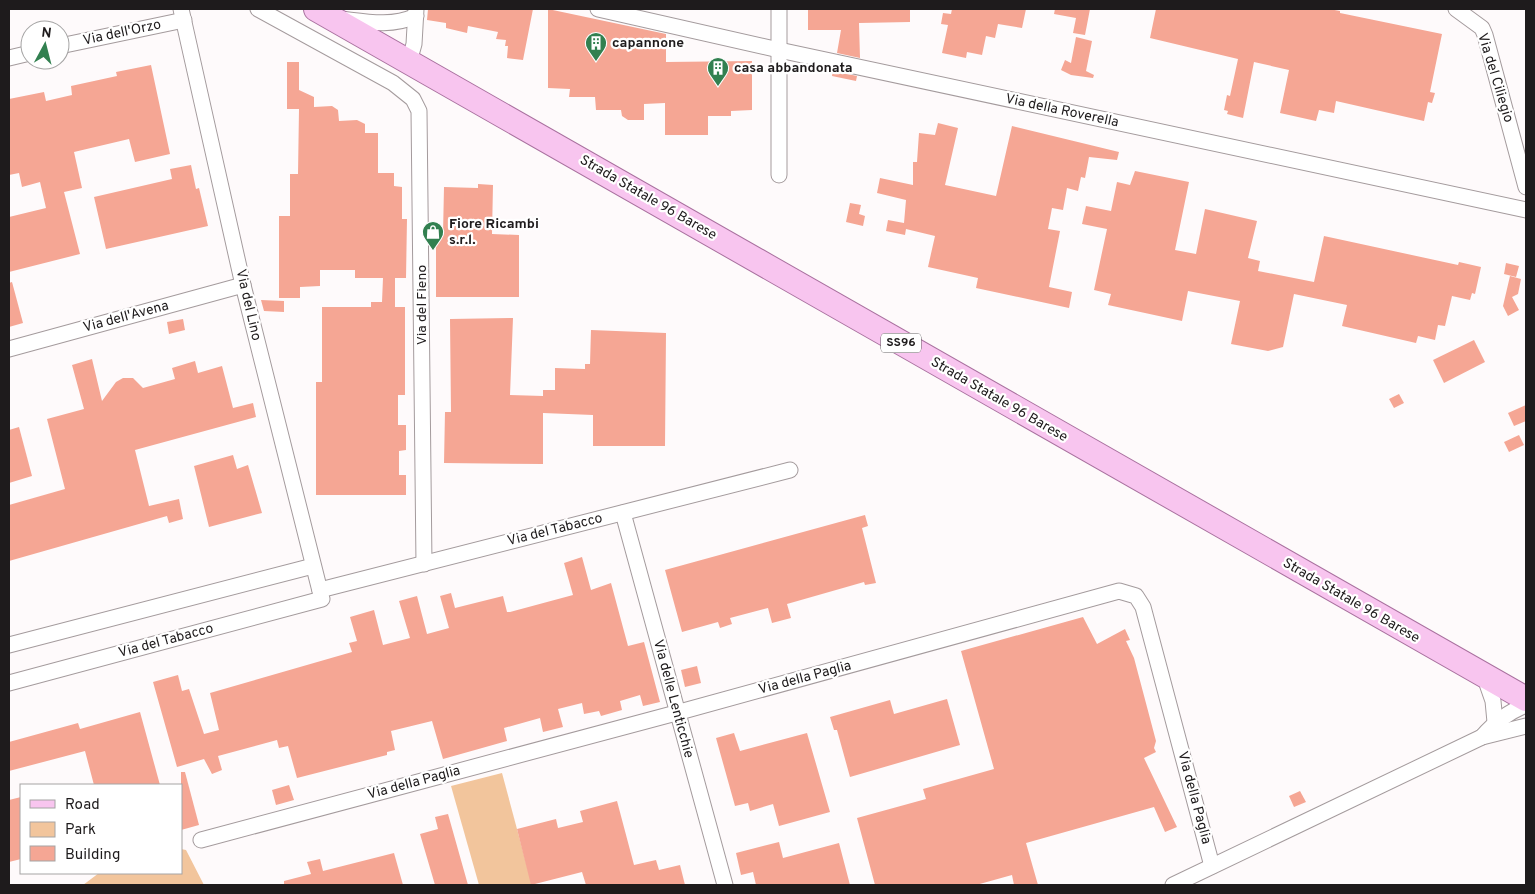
<svg xmlns="http://www.w3.org/2000/svg" width="1535" height="894" viewBox="0 0 1535 894" font-family="Overpass,sans-serif">
  <rect width="100%" height="100%" fill="#fefafb"/>
  <g fill="#f2c59c">
    <path d="M 502,773 L 532,885 L 479,885 L 451,786 Z"/>
    <path d="M 181,849 L 186,850 L 204,885 L 83,885 L 99,873 L 181,873 Z"/>
  </g>
  <g fill="#f5a694">
    <path d="M 428,9 L 533,9 L 523,60 L 507,58 L 508,46 L 505,46 L 506,40 L 496,39 L 498,32 L 468,26 L 467,33 L 446,28 L 446,23 L 427,20 Z"/>
    <path d="M 548,9 L 666,34 L 666,62 L 752,61 L 752,110 L 731,111 L 731,116 L 708,116 L 708,135 L 665,135 L 665,103 L 644,104 L 644,120 L 628,120 L 622,116 L 621,110 L 596,110 L 595,97 L 569,97 L 570,89 L 548,88 Z"/>
    <path d="M 808,9 L 910,9 L 910,22 L 859,23 L 860,58 L 837,53 L 841,30 L 808,30 Z"/>
    <path d="M 952,9 L 1026,9 L 1022,28 L 998,24 L 995,38 L 986,36 L 982,55 L 967,52 L 966,58 L 942,53 L 948,25 L 941,24 L 943,13 L 951,14 Z"/>
    <path d="M 1055,9 L 1090,9 L 1085,35 L 1073,33 L 1076,18 L 1054,14 Z"/>
    <path d="M 1156,9 L 1329,9 L 1340,11 L 1340,13 L 1442,34 L 1430,92 L 1435,93 L 1432,103 L 1428,102 L 1424,121 L 1336,101 L 1334,113 L 1319,110 L 1316,121 L 1280,113 L 1289,70 L 1254,62 L 1243,118 L 1227,114 L 1228,111 L 1224,110 L 1227,95 L 1230,96 L 1238,59 L 1150,38 Z"/>
    <path d="M 1076,37 L 1092,41 L 1086,71 L 1094,75 L 1093,78 L 1071,75 L 1061,70 L 1065,60 L 1071,63 Z"/>
    <path d="M 287,62 L 299,62 L 299,90 L 314,97 L 314,107 L 332,106 L 338,110 L 339,121 L 357,120 L 365,124 L 365,133 L 378,133 L 378,173 L 394,173 L 394,186 L 402,187 L 402,219 L 407,219 L 406,278 L 395,278 L 395,307 L 405,307 L 405,395 L 398,395 L 398,425 L 406,425 L 406,450 L 399,451 L 399,475 L 406,475 L 406,495 L 316,495 L 316,382 L 322,382 L 322,307 L 371,307 L 371,302 L 382,302 L 383,278 L 355,278 L 355,270 L 320,270 L 320,286 L 300,287 L 300,298 L 279,298 L 279,216 L 290,216 L 290,174 L 298,174 L 299,109 L 287,109 Z"/>
    <path d="M 151,65 L 170,154 L 135,162 L 129,139 L 74,152 L 82,188 L 64,192 L 80,254 L 9,272 L 9,217 L 46,208 L 40,182 L 22,187 L 19,173 L 9,175 L 9,99 L 44,92 L 46,101 L 72,95 L 71,86 L 117,76 L 116,72 Z"/>
    <path d="M 833,71 L 857,76 L 856,81 L 832,76 Z"/>
    <path d="M 938,123 L 958,128 L 945,185 L 996,196 L 1012,126 L 1119,152 L 1117,160 L 1089,157 L 1085,178 L 1081,177 L 1078,191 L 1067,188 L 1063,210 L 1052,208 L 1048,229 L 1060,231 L 1049,287 L 1072,292 L 1069,308 L 976,288 L 978,278 L 928,267 L 935,236 L 906,229 L 905,235 L 886,231 L 888,220 L 904,223 L 906,200 L 877,193 L 880,178 L 913,185 L 913,162 L 917,162 L 919,133 L 935,135 Z"/>
    <path d="M 191,165 L 196,189 L 199,188 L 208,226 L 106,249 L 94,197 L 172,179 L 170,169 Z"/>
    <path d="M 1135,171 L 1189,182 L 1175,250 L 1196,254 L 1205,209 L 1257,221 L 1248,258 L 1260,261 L 1258,271 L 1314,282 L 1324,236 L 1458,265 L 1459,262 L 1481,267 L 1475,294 L 1472,293 L 1470,300 L 1452,296 L 1445,326 L 1438,325 L 1435,340 L 1418,336 L 1416,343 L 1342,326 L 1347,305 L 1294,294 L 1283,347 L 1268,351 L 1231,344 L 1240,301 L 1188,291 L 1182,321 L 1108,305 L 1111,294 L 1094,290 L 1107,229 L 1082,224 L 1086,206 L 1111,211 L 1117,182 L 1130,185 Z"/>
    <path d="M 478,184 L 493,185 L 492,234 L 519,235 L 519,297 L 436,297 L 436,234 L 443,234 L 444,187 L 478,188 Z"/>
    <path d="M 850,203 L 861,205 L 859,214 L 865,216 L 863,226 L 846,222 Z"/>
    <path d="M 1506,263 L 1519,266 L 1516,277 L 1504,274 Z"/>
    <path d="M 1510,276 L 1521,279 L 1518,294 L 1512,297 L 1519,310 L 1508,316 L 1503,306 Z"/>
    <path d="M 12,282 L 23,323 L 9,327 L 9,283 Z"/>
    <path d="M 261,300 L 284,301 L 284,312 L 264,311 Z"/>
    <path d="M 513,318 L 510,395 L 543,396 L 543,390 L 555,390 L 555,368 L 585,369 L 585,364 L 590,364 L 591,330 L 666,333 L 665,446 L 593,446 L 593,415 L 543,413 L 543,464 L 444,463 L 445,412 L 451,412 L 450,319 Z"/>
    <path d="M 183,319 L 185,330 L 169,334 L 167,322 Z"/>
    <path d="M 1474,340 L 1485,362 L 1444,383 L 1433,360 Z"/>
    <path d="M 92,359 L 102,401 L 116,382 L 123,378 L 133,378 L 143,388 L 175,379 L 172,368 L 195,361 L 198,373 L 222,366 L 233,408 L 253,403 L 256,417 L 135,450 L 149,506 L 179,499 L 183,519 L 169,523 L 167,516 L 9,561 L 9,505 L 65,489 L 47,419 L 84,409 L 72,365 Z"/>
    <path d="M 1399,394 L 1404,403 L 1394,408 L 1389,399 Z"/>
    <path d="M 1526,405 L 1526,421 L 1514,426 L 1508,413 Z"/>
    <path d="M 19,427 L 32,476 L 9,483 L 9,430 Z"/>
    <path d="M 1519,435 L 1524,445 L 1509,452 L 1504,442 Z"/>
    <path d="M 233,455 L 237,469 L 248,465 L 262,513 L 209,527 L 194,466 Z"/>
    <path d="M 865,515 L 868,526 L 862,528 L 876,583 L 865,585 L 864,582 L 787,604 L 791,618 L 772,623 L 768,608 L 730,618 L 732,624 L 720,628 L 718,622 L 682,632 L 665,570 Z"/>
    <path d="M 582,557 L 591,590 L 611,583 L 628,646 L 644,642 L 660,702 L 643,706 L 640,695 L 620,701 L 622,710 L 601,716 L 599,711 L 584,714 L 582,703 L 558,709 L 563,727 L 543,732 L 540,718 L 504,728 L 507,741 L 443,759 L 432,721 L 391,731 L 395,750 L 387,752 L 387,755 L 297,778 L 288,746 L 279,748 L 277,740 L 218,756 L 222,770 L 212,774 L 204,759 L 177,767 L 153,682 L 178,675 L 182,691 L 189,689 L 204,734 L 219,730 L 210,693 L 352,652 L 349,643 L 357,641 L 350,617 L 374,610 L 383,645 L 410,638 L 399,601 L 417,596 L 427,634 L 449,628 L 440,596 L 451,593 L 455,608 L 503,596 L 507,612 L 510,612 L 573,595 L 564,563 Z"/>
    <path d="M 1083,617 L 1097,644 L 1125,629 L 1130,640 L 1126,641 L 1134,658 L 1156,741 L 1154,748 L 1156,752 L 1144,758 L 1177,827 L 1165,832 L 1154,807 L 1026,843 L 1038,885 L 1014,885 L 1012,875 L 976,885 L 875,885 L 857,818 L 926,799 L 923,789 L 994,769 L 961,651 Z"/>
    <path d="M 697,666 L 701,683 L 685,687 L 681,670 Z"/>
    <path d="M 947,699 L 960,745 L 850,777 L 837,730 L 834,730 L 830,717 L 890,700 L 894,714 Z"/>
    <path d="M 140,712 L 160,785 L 94,785 L 85,751 L 9,771 L 9,742 L 78,723 L 80,729 Z"/>
    <path d="M 734,733 L 740,751 L 807,733 L 830,812 L 779,826 L 773,804 L 750,811 L 748,803 L 735,806 L 716,738 Z"/>
    <path d="M 181,772 L 185,772 L 199,825 L 181,830 Z"/>
    <path d="M 289,785 L 294,800 L 276,805 L 272,790 Z"/>
    <path d="M 1300,791 L 1306,802 L 1294,807 L 1289,796 Z"/>
    <path d="M 21,797 L 21,859 L 9,862 L 9,800 Z"/>
    <path d="M 617,801 L 634,865 L 656,860 L 659,870 L 680,865 L 685,885 L 586,885 L 582,872 L 531,885 L 517,829 L 556,819 L 558,828 L 583,822 L 580,811 Z"/>
    <path d="M 448,814 L 468,885 L 435,885 L 420,834 L 438,829 L 435,817 Z"/>
    <path d="M 779,842 L 783,858 L 839,843 L 850,885 L 756,885 L 753,872 L 741,875 L 736,853 Z"/>
    <path d="M 394,853 L 403,885 L 284,885 L 284,881 L 311,874 L 307,862 L 320,859 L 323,871 Z"/>
  </g>
  <g fill="none" stroke-linecap="round" stroke-linejoin="round">
    <g stroke="#a49b9d" stroke-width="17">
      <g id="minor">
        <path d="M 258,9 L 393,83 L 413,99 L 419,111 L 424,564"/>
        <path d="M 598,9 L 779,50 L 1526,210"/>
        <path d="M 1456,9 L 1482,28 L 1485,35 L 1526,187"/>
        <path d="M 341,19 C 367,22 391,27 416,16"/>
        <path d="M 60,46 L 184,20"/>
        <path d="M 9,58 L 30,53"/>
        <path d="M 409,62 L 414,44 L 416,9"/>
        <path d="M 779,175 L 779,9"/>
        <path d="M 9,349 L 243,285"/>
        <path d="M 623,513 L 725,885"/>
        <path d="M 320,590 L 790,470"/>
        <path d="M 9,645 L 313,566"/>
        <path d="M 1485,678 L 1493,701 L 1495,722"/>
        <path d="M 9,683 L 322,599 L 243,285 L 181,9"/>
        <path d="M 1482,737 C 1495,722 1508,712 1526,705"/>
        <path d="M 201,840 L 676,713 L 1119,591 L 1136,596 L 1143,607 L 1212,866"/>
        <path d="M 1173,885 L 1482,737 L 1526,726"/>
      </g>
    </g>
    <g stroke="#a9719f" stroke-width="26">
      <path id="primary" d="M 316,9 L 1526,699"/>
    </g>
    <use href="#minor" stroke="#fff" stroke-width="15"/>
    <use href="#primary" stroke="#f8c5ef" stroke-width="24"/>
  </g>
  <defs>
    <g id="building-pin" transform="scale(1.125)"><path d="M0 17L-7.5 6A9.5 9.5 0 1 1 7.5 6Z" fill="#328050" stroke="#fff"/><path d="M-4-6H4V6H1V3H-1V6H-4ZM-2.5-4.3h1.7v1.8h-1.7ZM.8-4.3h1.7v1.8H.8ZM-2.5-1h1.7V.8h-1.7ZM.8-1h1.7V.8H.8Z" fill="#fff"/></g>
    <g id="shop-pin" transform="scale(1.125)"><path d="M0 17L-7.5 6A9.5 9.5 0 1 1 7.5 6Z" fill="#328050" stroke="#fff"/><path d="M-5-2.5h2.3a2.7 3.5 0 0 1 5.4 0H5L5.5 6h-11ZM-1.5-2.5h3a1.5 2.3 0 0 0-3 0Z" fill="#fff"/></g>
  </defs>
  <g fill-rule="evenodd">
    <use href="#building-pin" x="596" y="43"/>
    <use href="#building-pin" x="718" y="68"/>
    <use href="#shop-pin" x="433" y="232"/>
  </g>
  <g text-anchor="middle" dominant-baseline="central" stroke-width="4.5" stroke-linejoin="round" paint-order="stroke">
    <rect fill="#fff" stroke="#625f60" stroke-width="1" x="881" y="333.5" width="40" height="19" rx="4"/>
    <g font-size="12" font-weight="bold" fill="#1e1b1c">
      <text x="901" y="343">SS96</text>
    </g>
    <g font-size="14" fill="#1e1b1c" stroke="#fff">
      <text transform="translate(122 33) rotate(-12)">Via dell'Orzo</text>
      <text transform="translate(1495 78) rotate(73)">Via del Ciliegio</text>
      <text transform="translate(1062 111) rotate(12)">Via della Roverella</text>
      <text transform="translate(648 198) rotate(30)">Strada Statale 96 Barese</text>
      <text transform="translate(248 305) rotate(77)">Via del Lino</text>
      <text transform="translate(422 305) rotate(-90)">Via del Fieno</text>
      <text transform="translate(126 317) rotate(-15)">Via dell'Avena</text>
      <text transform="translate(999 400) rotate(30)">Strada Statale 96 Barese</text>
      <text transform="translate(555 530) rotate(-14)">Via del Tabacco</text>
      <text transform="translate(1351 601) rotate(30)">Strada Statale 96 Barese</text>
      <text transform="translate(166 641) rotate(-15)">Via del Tabacco</text>
      <text transform="translate(805 678) rotate(-15)">Via della Paglia</text>
      <text transform="translate(673 699) rotate(75)">Via delle Lenticchie</text>
      <text transform="translate(414 783) rotate(-15)">Via della Paglia</text>
      <text transform="translate(1194 798) rotate(75)">Via della Paglia</text>
    </g>
    <g font-size="14" font-weight="bold" fill="#1e1b1c" stroke="#fff" text-anchor="start">
      <text x="612" y="43">capannone</text>
      <text x="734" y="68">casa abbandonata</text>
      <text x="449" y="224">Fiore Ricambi<tspan x="449" dy="16">s.r.l.</tspan></text>
    </g>
  </g>
  <rect width="1535" height="894" fill="none" stroke="#1e1b1c" stroke-width="20"/>
  <rect x="20" y="784" width="162" height="90" fill="#ffffff" stroke="#a5a4a4"/>
  <rect x="30" y="800" width="25" height="8" fill="#f8c5ef" stroke="#a5a4a4"/>
  <text x="65" y="809" font-size="15" fill="#1e1b1c">Road</text>
  <rect x="30" y="822" width="25" height="15" fill="#f2c59c" stroke="#a5a4a4"/>
  <text x="65" y="834" font-size="15" fill="#1e1b1c">Park</text>
  <rect x="30" y="846" width="25" height="15" fill="#f5a694" stroke="#a5a4a4"/>
  <text x="65" y="859" font-size="15" fill="#1e1b1c">Building</text>
  <g transform="translate(45 45) rotate(7)"><circle r="24" fill="#ffffff" stroke="#a5a4a4"/>
  <path d="M0-4L9 19L0 12L-9 19Z" fill="#328050"/>
  <text y="-8" font-size="14" font-weight="bold" text-anchor="middle" fill="#1e1b1c">N</text>
  </g>
</svg>
